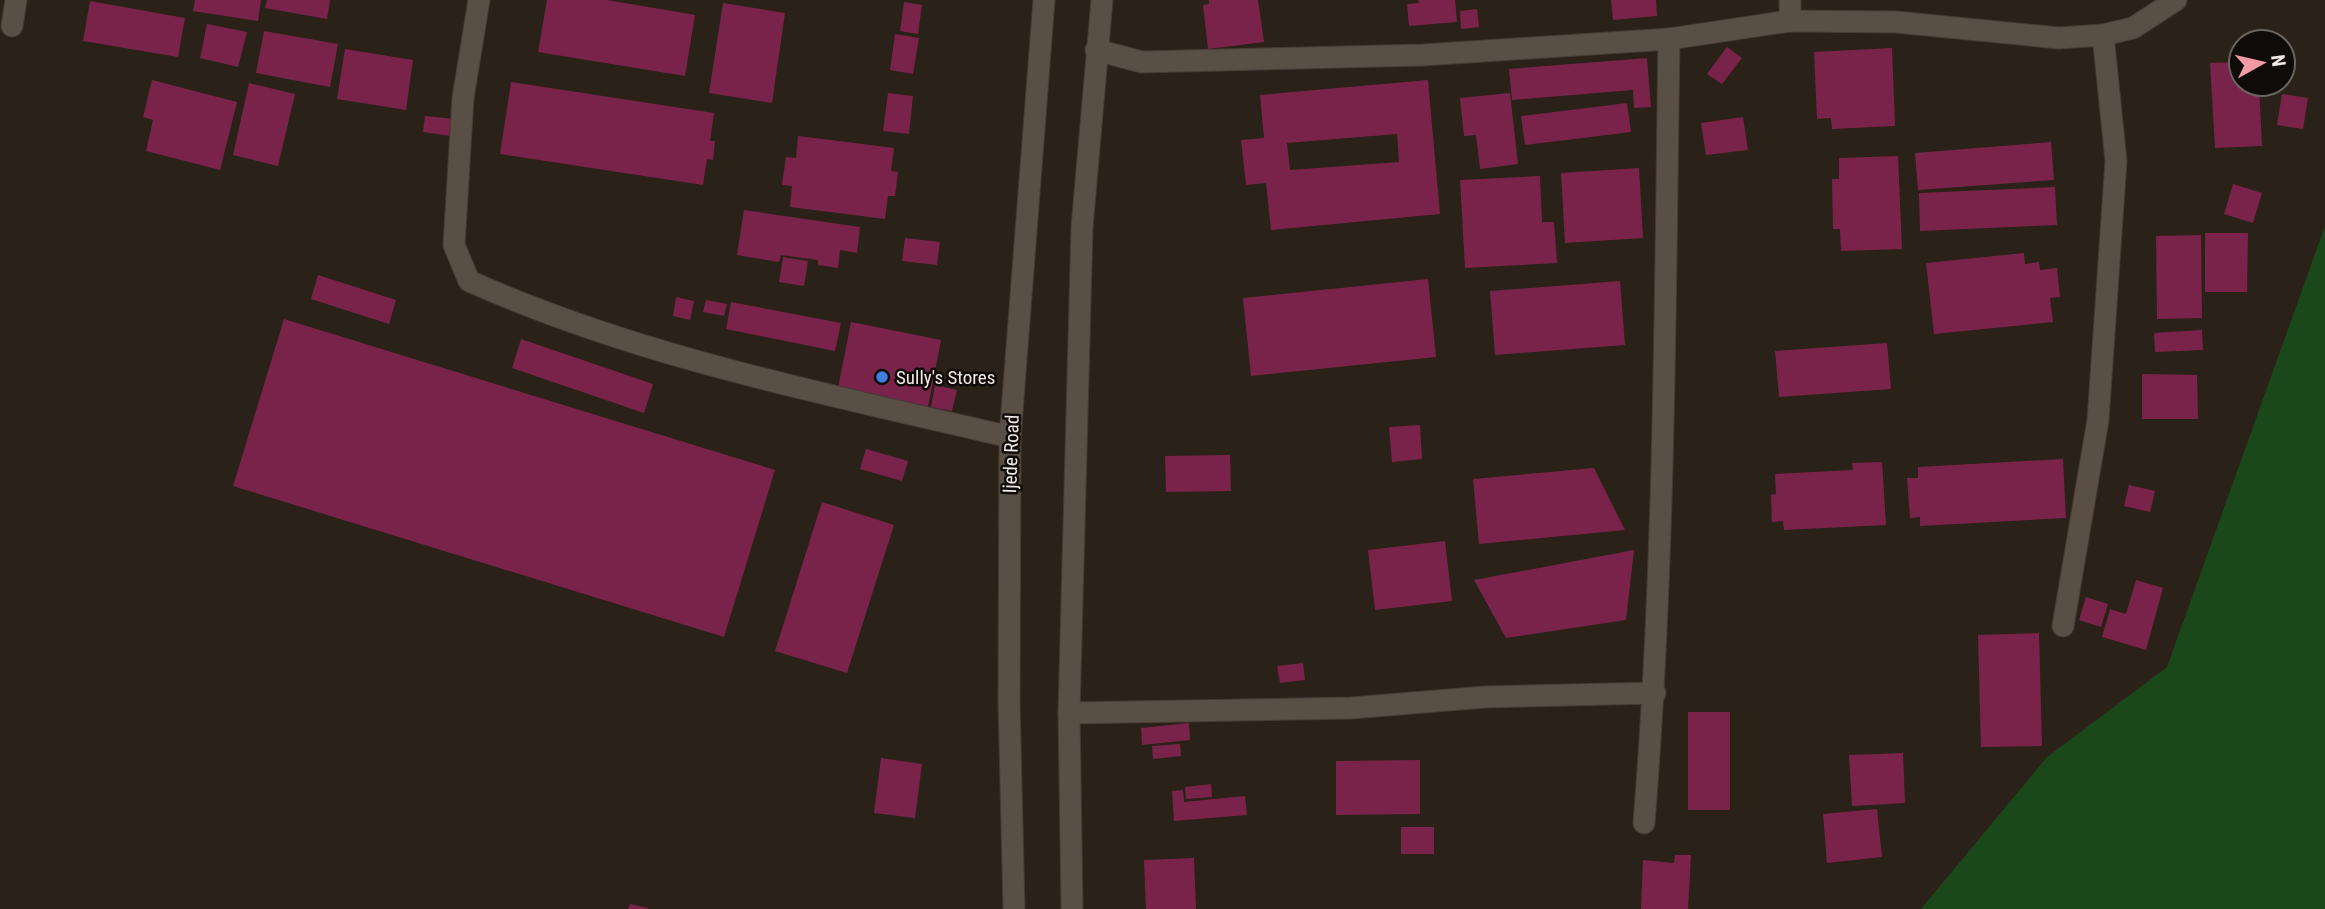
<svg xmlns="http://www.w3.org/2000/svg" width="2325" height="909" viewBox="0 0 2325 909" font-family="'Roboto Condensed',sans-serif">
  <rect width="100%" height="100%" fill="#2a2118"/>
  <path fill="#1b481a" d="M 2325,226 L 2325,909 L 1921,909 L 2047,757 L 2167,667 Z"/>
  <g fill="#7a234a" fill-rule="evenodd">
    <path d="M 195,0 L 261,0 L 258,21 L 193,11 Z"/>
    <path d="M 267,0 L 330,0 L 327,19 L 265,8 Z"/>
    <path d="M 547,0 L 607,0 L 695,15 L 685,76 L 538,52 Z"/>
    <path d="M 1209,0 L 1258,0 L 1264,42 L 1208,49 L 1203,5 L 1209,4 Z"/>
    <path d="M 1418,0 L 1455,0 L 1457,22 L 1409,26 L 1407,4 L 1419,3 Z"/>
    <path d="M 1611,0 L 1656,0 L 1657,16 L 1613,20 Z"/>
    <path d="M 90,1 L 185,18 L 178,57 L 83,41 Z"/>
    <path d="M 904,2 L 922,5 L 918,34 L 900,31 Z"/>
    <path d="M 723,3 L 785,13 L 772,103 L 709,93 Z"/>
    <path d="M 1477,9 L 1479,27 L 1461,29 L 1460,11 Z"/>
    <path d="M 207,24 L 247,32 L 238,67 L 200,58 Z"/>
    <path d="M 264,31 L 338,44 L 330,87 L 256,73 Z"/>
    <path d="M 895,34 L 919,38 L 913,74 L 890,70 Z"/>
    <path d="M 1727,47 L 1742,58 L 1722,84 L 1707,74 Z"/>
    <path d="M 1892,48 L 1895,126 L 1832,129 L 1831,118 L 1817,119 L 1814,52 Z"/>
    <path d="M 345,49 L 413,60 L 406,110 L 337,99 Z"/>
    <path d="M 1647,58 L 1651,107 L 1634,108 L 1633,90 L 1512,100 L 1509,69 Z"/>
    <path d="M 2241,62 L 2241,84 L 2259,84 L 2262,146 L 2215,148 L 2210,63 Z"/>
    <path d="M 152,80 L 237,102 L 220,170 L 146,151 L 153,120 L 143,117 Z"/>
    <path d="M 1428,80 L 1440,214 L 1271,230 L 1266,183 L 1246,185 L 1241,140 L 1264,138 L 1260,95 ZM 1397,134 L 1399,162 L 1290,170 L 1287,143 Z"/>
    <path d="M 511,82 L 714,113 L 710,141 L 715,141 L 713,160 L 707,159 L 703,185 L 500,154 Z"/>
    <path d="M 249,83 L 295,94 L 278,166 L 233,155 Z"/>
    <path d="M 888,93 L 913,96 L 909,134 L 883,131 Z"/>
    <path d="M 1510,93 L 1518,164 L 1480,169 L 1476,135 L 1464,136 L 1460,98 Z"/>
    <path d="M 2282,94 L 2308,98 L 2303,129 L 2277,125 Z"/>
    <path d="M 1627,103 L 1631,132 L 1525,145 L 1521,116 Z"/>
    <path d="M 425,116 L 454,119 L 451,136 L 423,132 Z"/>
    <path d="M 1743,117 L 1748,150 L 1706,155 L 1701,123 Z"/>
    <path d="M 798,136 L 894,148 L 891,171 L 898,172 L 895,196 L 888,196 L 885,219 L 790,207 L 792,186 L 782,185 L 786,157 L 796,158 Z"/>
    <path d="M 2051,142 L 2054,180 L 1918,190 L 1915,153 Z"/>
    <path d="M 1898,156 L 1902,249 L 1841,251 L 1840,229 L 1833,229 L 1832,179 L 1839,179 L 1839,158 Z"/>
    <path d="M 1639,168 L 1643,238 L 1565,243 L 1561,173 Z"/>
    <path d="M 1540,176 L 1542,222 L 1554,222 L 1557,263 L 1465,268 L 1460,180 Z"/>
    <path d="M 2233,184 L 2262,193 L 2253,223 L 2224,214 Z"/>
    <path d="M 2055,187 L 2057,225 L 1920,231 L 1919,193 Z"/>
    <path d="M 744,210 L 860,227 L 857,253 L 840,250 L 838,268 L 818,265 L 818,260 L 781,255 L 779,262 L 737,255 Z"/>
    <path d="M 2205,233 L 2248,233 L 2247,292 L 2205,292 Z"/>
    <path d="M 2201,235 L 2202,318 L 2157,319 L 2156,236 Z"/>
    <path d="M 905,238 L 940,242 L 937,265 L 902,261 Z"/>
    <path d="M 2024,253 L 2025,264 L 2039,262 L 2040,270 L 2057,268 L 2060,297 L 2050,298 L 2053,322 L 1934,334 L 1926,263 Z"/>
    <path d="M 783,257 L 808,261 L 804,286 L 779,282 Z"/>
    <path d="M 318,275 L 396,300 L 389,324 L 311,299 Z"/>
    <path d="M 1428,279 L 1436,357 L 1251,376 L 1243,298 Z"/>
    <path d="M 1620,281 L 1625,345 L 1495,355 L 1490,291 Z"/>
    <path d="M 676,297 L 694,301 L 690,320 L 673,316 Z"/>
    <path d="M 706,300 L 727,304 L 724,316 L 703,312 Z"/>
    <path d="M 731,302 L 841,323 L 835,351 L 726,329 Z"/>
    <path d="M 284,319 L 775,470 L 724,637 L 233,486 Z"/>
    <path d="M 851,322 L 941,340 L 928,407 L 838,388 Z"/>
    <path d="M 2202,330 L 2203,350 L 2155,352 L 2154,333 Z"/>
    <path d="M 521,339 L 653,384 L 644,413 L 512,368 Z"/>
    <path d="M 1887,343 L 1891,389 L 1779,397 L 1775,351 Z"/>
    <path d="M 2142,374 L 2197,375 L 2198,419 L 2142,419 Z"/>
    <path d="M 935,385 L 957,390 L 952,411 L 931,407 Z"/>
    <path d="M 1420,425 L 1422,459 L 1392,462 L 1389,427 Z"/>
    <path d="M 866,449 L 908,461 L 902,481 L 860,469 Z"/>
    <path d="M 1230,455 L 1231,491 L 1166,492 L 1165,456 Z"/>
    <path d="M 2063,459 L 2066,518 L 1920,526 L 1920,517 L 1910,518 L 1907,478 L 1918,478 L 1918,467 Z"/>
    <path d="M 1882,462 L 1886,525 L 1784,530 L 1783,521 L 1772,522 L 1771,495 L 1776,494 L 1775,474 L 1853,470 L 1852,463 Z"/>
    <path d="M 1594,468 L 1625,530 L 1479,544 L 1473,479 Z"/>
    <path d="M 2129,485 L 2155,491 L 2150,512 L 2124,506 Z"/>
    <path d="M 822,502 L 894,525 L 847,673 L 775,651 Z"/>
    <path d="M 1445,541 L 1452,601 L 1375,610 L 1368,550 Z"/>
    <path d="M 1634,550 L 1626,620 L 1506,638 L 1474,580 Z"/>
    <path d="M 2136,580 L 2163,588 L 2146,650 L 2102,637 L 2110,609 L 2126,614 Z"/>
    <path d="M 2086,597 L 2108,604 L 2101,627 L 2079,620 Z"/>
    <path d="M 2039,633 L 2042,746 L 1981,747 L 1978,635 Z"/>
    <path d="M 1303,663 L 1305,680 L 1280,683 L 1277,666 Z"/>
    <rect x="1688" y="712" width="42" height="98"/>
    <path d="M 1189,723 L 1190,740 L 1142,745 L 1141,728 Z"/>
    <path d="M 1180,744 L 1181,756 L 1153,759 L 1152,746 Z"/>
    <path d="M 1903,753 L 1905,803 L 1852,806 L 1849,755 Z"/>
    <path d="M 881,758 L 922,764 L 915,818 L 874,813 Z"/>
    <path d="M 1420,760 L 1420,814 L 1336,815 L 1336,761 Z"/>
    <path d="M 1211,784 L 1212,797 L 1186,799 L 1185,787 Z"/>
    <path d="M 1183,790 L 1184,802 L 1245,796 L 1247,815 L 1174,821 L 1172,791 Z"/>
    <path d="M 1877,809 L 1882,857 L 1827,863 L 1823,814 Z"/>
    <rect x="1401" y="827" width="33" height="27"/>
    <path d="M 1675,855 L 1691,855 L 1688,909 L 1641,909 L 1643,860 L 1674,863 Z"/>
    <path d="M 1194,858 L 1196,909 L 1146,909 L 1144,860 Z"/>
    <path d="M 630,904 L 648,908 L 648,909 L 628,909 Z"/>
  </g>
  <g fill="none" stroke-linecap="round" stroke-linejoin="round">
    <g stroke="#443b35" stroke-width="23">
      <g id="street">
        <path d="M 479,0 L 463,98 L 454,245 L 469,281 C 642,358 827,394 1010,437"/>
        <path d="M 1790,21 L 1790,0"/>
        <path d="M 12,26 L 16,0"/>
        <path d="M 1096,50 L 1142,62 L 1423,55 L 1669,39 L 1790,21 L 1896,22 L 2059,38 L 2103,35 L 2133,28 L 2176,0"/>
        <path d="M 2063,626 L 2098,420 L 2116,161 L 2103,35"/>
        <path d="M 1069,713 L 1351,708 L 1485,697 L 1655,693"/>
        <path d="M 1644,823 C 1665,562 1665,301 1669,39"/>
      </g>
    </g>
    <g stroke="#443b35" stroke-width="23">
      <g id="secondary">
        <path d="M 1014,909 L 1009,701 L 1010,437 L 1044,0"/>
        <path d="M 1072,909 L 1069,713 L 1082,227 L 1102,0"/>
      </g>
    </g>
    <use href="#street" stroke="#5a4f45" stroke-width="21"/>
    <use href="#secondary" stroke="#5a4f45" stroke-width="21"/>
  </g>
  <circle fill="#3f7fe0" stroke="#0f0b08" stroke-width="2.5" cx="882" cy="377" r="7"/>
  <g text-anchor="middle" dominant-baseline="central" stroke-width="5" stroke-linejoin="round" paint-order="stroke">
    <g font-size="19" fill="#f1eae4" stroke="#0f0b08" text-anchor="start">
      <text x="896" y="377">Sully's Stores</text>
    </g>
    <g font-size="19" fill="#f1eae4" stroke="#0f0b08">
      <text transform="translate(1011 454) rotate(-88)">Ijede Road</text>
    </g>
  </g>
  <g transform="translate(2262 63) rotate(82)"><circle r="33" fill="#0f0b08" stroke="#696460" stroke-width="2"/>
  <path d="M0-5L12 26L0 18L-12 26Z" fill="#f49aa4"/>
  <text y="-10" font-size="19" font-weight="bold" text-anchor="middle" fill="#f1eae4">N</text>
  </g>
</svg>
